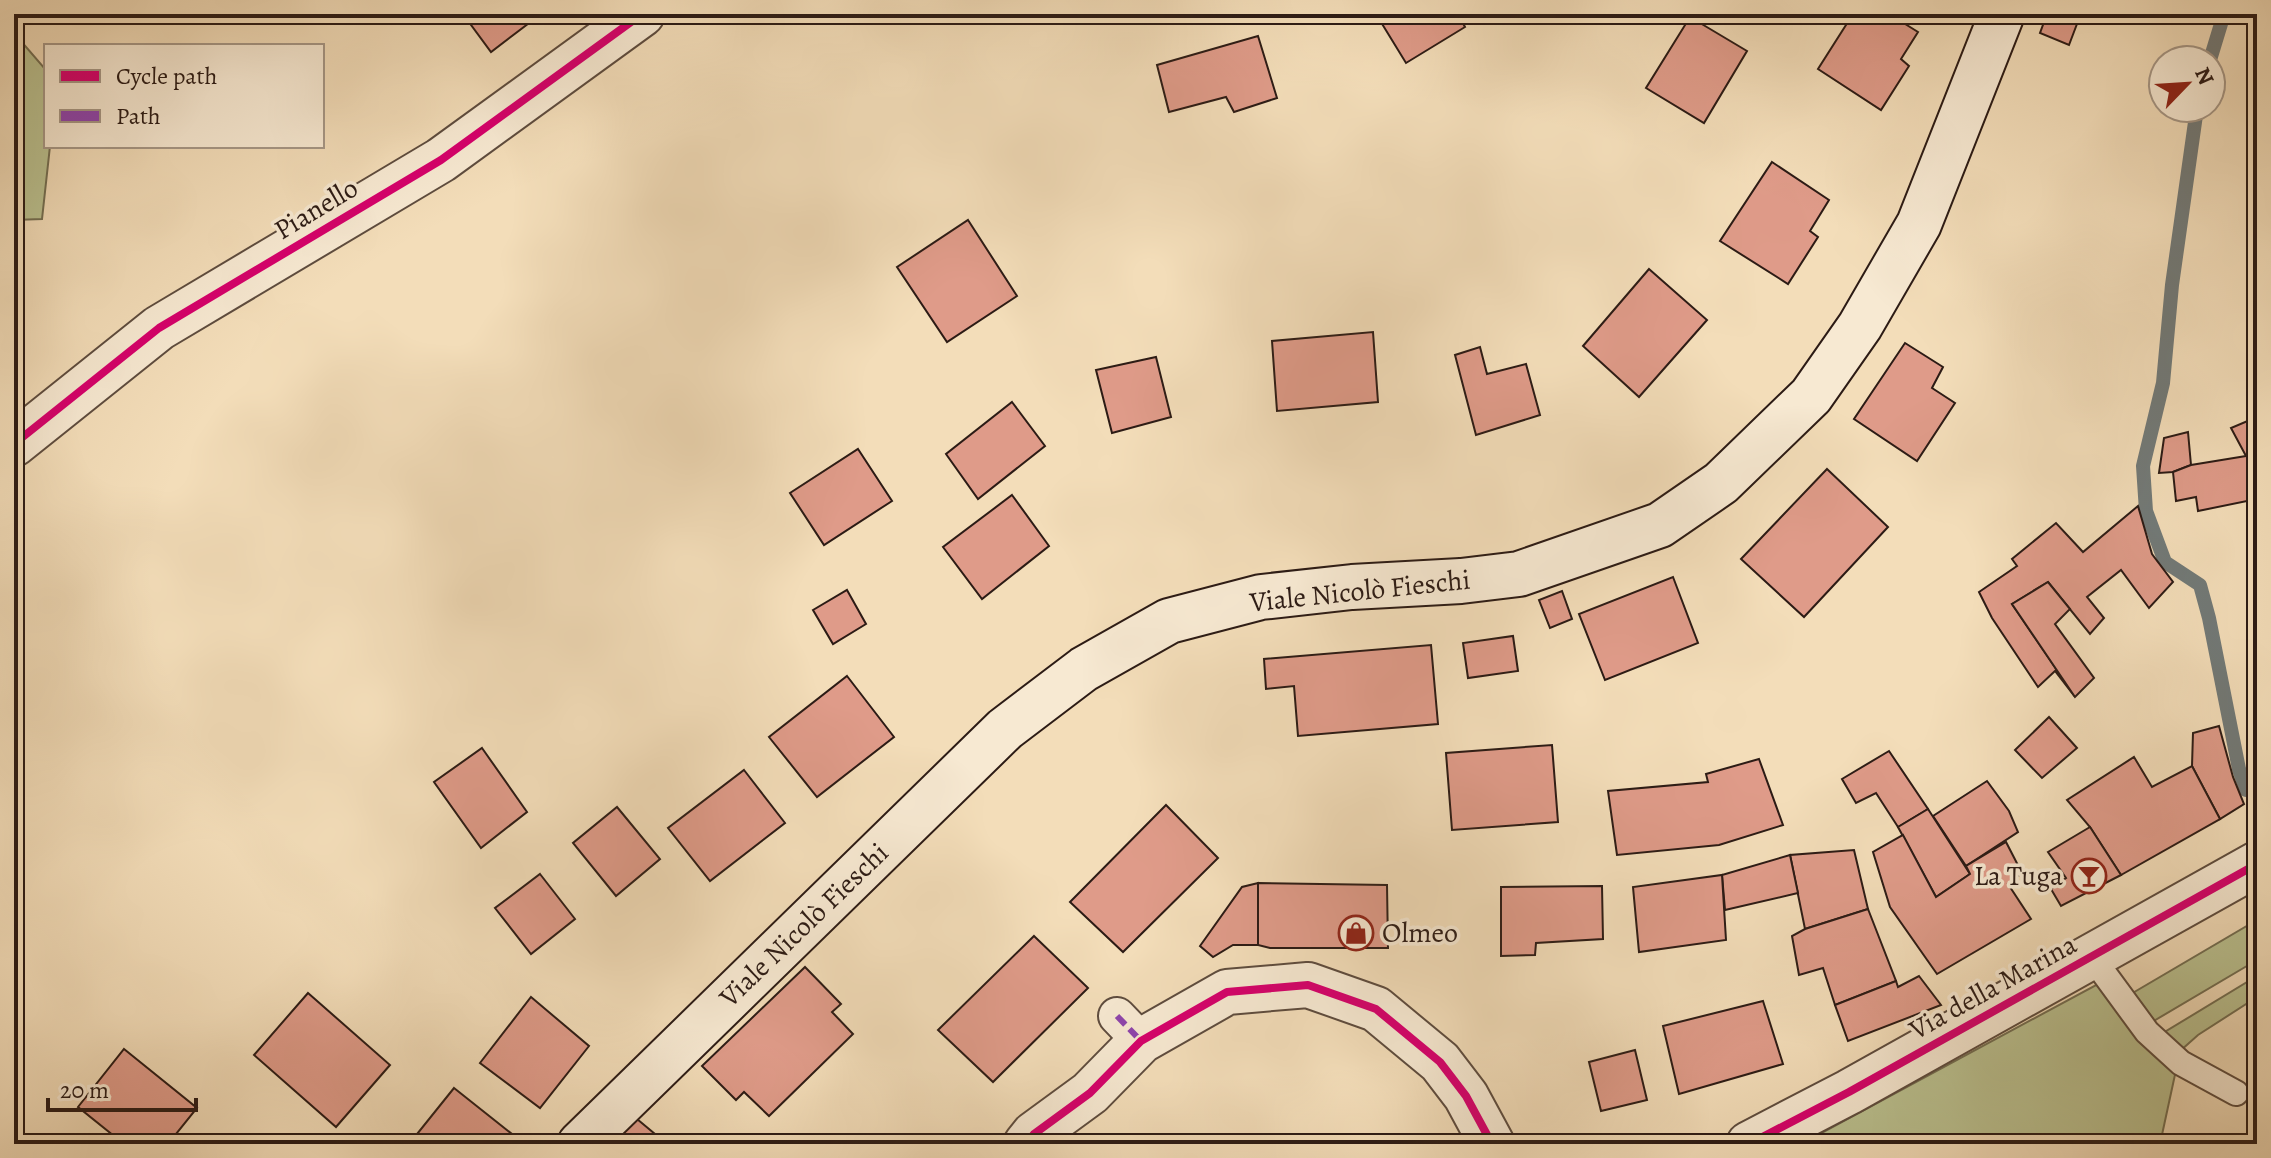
<svg xmlns="http://www.w3.org/2000/svg" width="2271" height="1158" viewBox="0 0 2271 1158" font-family="Alegreya,serif">
  <rect width="100%" height="100%" fill="#f3ddb9"/>
  <filter id="stains"><feTurbulence type="fractalNoise" baseFrequency=".0025" numOctaves="4"/><feColorMatrix values="0 0 0 0 .2 0 0 0 0 .09 0 0 0 0 .02 0 0 0 .5 -.17"/></filter>
  <radialGradient id="worn" r=".72"><stop offset=".6" stop-color="#630" stop-opacity="0"/><stop offset="1" stop-color="#630" stop-opacity=".3"/></radialGradient>
  <g fill="#bac190" stroke="#736e52" stroke-width="2">
    <path d="M 14,33 L 46,70 L 46,146 L 50,146 L 42,219 L 14,220 Z"/>
    <path d="M 2257,920 L 2257,960 L 2152,1022 L 2131,994 Z"/>
    <path d="M 2257,976 L 2257,997 L 2198,1035 L 2180,1051 L 2163,1033 Z"/>
    <path d="M 2098,984 L 2176,1070 L 2160,1144 L 1801,1144 Z"/>
  </g>
  <g fill="none" stroke-linecap="round" stroke-linejoin="round">
    <g stroke="#727a78" stroke-width="14">
      <path d="M 2210,60 L 2224,14"/>
      <path d="M 2197,108 L 2172,285 L 2163,383 L 2143,466 L 2146,511 L 2165,562 L 2200,585 L 2209,618 L 2239,769 L 2246,790"/>
    </g>
  </g>
  <g fill="#df9b89" stroke="#2c1b15" stroke-width="2">
    <path d="M 463,14 L 541,14 L 491,52 Z"/>
    <path d="M 1376,14 L 1458,14 L 1465,27 L 1406,63 Z"/>
    <path d="M 1853,14 L 1889,14 L 1918,32 L 1901,59 L 1909,66 L 1881,110 L 1818,69 Z"/>
    <path d="M 2047,14 L 2080,16 L 2069,45 L 2040,33 Z"/>
    <path d="M 1690,17 L 1747,51 L 1704,123 L 1646,88 Z"/>
    <path d="M 1258,36 L 1277,98 L 1234,112 L 1226,97 L 1169,112 L 1157,65 Z"/>
    <path d="M 1772,162 L 1829,200 L 1810,231 L 1818,237 L 1788,284 L 1720,241 Z"/>
    <path d="M 968,220 L 1017,296 L 947,342 L 897,267 Z"/>
    <path d="M 1649,269 L 1707,320 L 1639,397 L 1583,346 Z"/>
    <path d="M 1373,332 L 1378,402 L 1277,411 L 1272,341 Z"/>
    <path d="M 1905,343 L 1943,367 L 1932,388 L 1955,403 L 1917,461 L 1854,419 Z"/>
    <path d="M 1480,347 L 1487,374 L 1526,364 L 1540,415 L 1476,435 L 1455,355 Z"/>
    <path d="M 1156,357 L 1171,417 L 1112,433 L 1096,370 Z"/>
    <path d="M 1012,402 L 1045,446 L 978,499 L 946,454 Z"/>
    <path d="M 2257,417 L 2257,452 L 2246,456 L 2231,428 Z"/>
    <path d="M 2188,432 L 2191,465 L 2173,472 L 2159,473 L 2164,438 Z"/>
    <path d="M 858,449 L 892,501 L 824,545 L 790,493 Z"/>
    <path d="M 2257,452 L 2257,499 L 2198,511 L 2196,497 L 2176,501 L 2173,472 L 2191,465 L 2246,456 Z"/>
    <path d="M 1827,469 L 1888,527 L 1804,617 L 1741,559 Z"/>
    <path d="M 1012,495 L 1049,546 L 982,599 L 943,547 Z"/>
    <path d="M 2138,506 L 2152,554 L 2173,582 L 2149,608 L 2121,570 L 2087,597 L 2104,618 L 2090,634 L 2048,582 L 2012,604 L 2075,697 L 2055,671 L 2038,687 L 1992,618 L 1979,592 L 2017,566 L 2012,559 L 2056,523 L 2083,552 Z"/>
    <path d="M 1673,577 L 1698,643 L 1605,680 L 1579,614 Z"/>
    <path d="M 2048,582 L 2070,609 L 2055,624 L 2094,678 L 2075,697 L 2012,604 Z"/>
    <path d="M 847,590 L 866,624 L 833,644 L 813,610 Z"/>
    <path d="M 1562,591 L 1572,619 L 1550,628 L 1539,600 Z"/>
    <path d="M 1513,636 L 1518,671 L 1468,678 L 1463,643 Z"/>
    <path d="M 1431,645 L 1438,724 L 1298,736 L 1294,686 L 1266,689 L 1264,659 Z"/>
    <path d="M 847,676 L 894,737 L 817,797 L 769,737 Z"/>
    <path d="M 2049,717 L 2077,748 L 2042,778 L 2015,750 Z"/>
    <path d="M 2219,726 L 2233,777 L 2244,804 L 2220,819 L 2192,766 L 2193,733 Z"/>
    <path d="M 1552,745 L 1558,822 L 1452,830 L 1446,753 Z"/>
    <path d="M 482,748 L 527,812 L 481,848 L 434,782 Z"/>
    <path d="M 1889,751 L 1928,809 L 1898,827 L 1876,793 L 1856,803 L 1842,779 Z"/>
    <path d="M 2134,757 L 2152,787 L 2192,766 L 2220,819 L 2121,875 L 2090,827 L 2067,800 Z"/>
    <path d="M 1759,759 L 1783,825 L 1719,845 L 1617,855 L 1608,791 L 1708,782 L 1706,774 Z"/>
    <path d="M 744,770 L 785,823 L 710,881 L 668,828 Z"/>
    <path d="M 1987,781 L 2009,811 L 2018,832 L 1966,866 L 1933,816 Z"/>
    <path d="M 1166,805 L 1218,858 L 1123,952 L 1070,902 Z"/>
    <path d="M 617,807 L 660,859 L 616,896 L 573,843 Z"/>
    <path d="M 1928,809 L 1970,874 L 1936,897 L 1898,827 Z"/>
    <path d="M 2090,827 L 2121,875 L 2061,906 L 2051,889 L 2066,878 L 2048,852 Z"/>
    <path d="M 1903,835 L 1936,897 L 1970,874 L 1966,866 L 2006,842 L 2022,873 L 2008,884 L 2031,919 L 1937,974 L 1890,907 L 1873,852 Z"/>
    <path d="M 1854,850 L 1868,909 L 1805,929 L 1790,855 Z"/>
    <path d="M 1790,855 L 1798,893 L 1725,910 L 1722,875 Z"/>
    <path d="M 540,874 L 575,919 L 531,954 L 495,908 Z"/>
    <path d="M 1722,875 L 1726,940 L 1639,952 L 1633,887 Z"/>
    <path d="M 1258,883 L 1387,885 L 1388,948 L 1270,948 L 1258,945 Z"/>
    <path d="M 1258,883 L 1258,945 L 1233,945 L 1213,957 L 1200,946 L 1242,887 Z"/>
    <path d="M 1602,886 L 1603,939 L 1536,943 L 1535,955 L 1501,956 L 1501,887 Z"/>
    <path d="M 1868,909 L 1896,981 L 1835,1005 L 1823,968 L 1799,975 L 1792,936 L 1805,929 Z"/>
    <path d="M 1034,936 L 1088,988 L 993,1082 L 938,1030 Z"/>
    <path d="M 805,967 L 841,1004 L 832,1012 L 853,1034 L 769,1116 L 744,1092 L 736,1100 L 702,1066 Z"/>
    <path d="M 1919,976 L 1941,1005 L 1848,1041 L 1835,1005 L 1896,981 L 1898,987 Z"/>
    <path d="M 308,993 L 390,1065 L 336,1127 L 254,1055 Z"/>
    <path d="M 531,997 L 589,1046 L 540,1108 L 480,1063 Z"/>
    <path d="M 1763,1001 L 1783,1064 L 1679,1094 L 1663,1026 Z"/>
    <path d="M 124,1049 L 197,1108 L 168,1144 L 124,1144 L 78,1107 Z"/>
    <path d="M 1635,1050 L 1647,1100 L 1601,1111 L 1589,1062 Z"/>
    <path d="M 454,1088 L 517,1138 L 513,1144 L 409,1144 Z"/>
    <path d="M 625,1109 L 667,1144 L 598,1144 Z"/>
  </g>
  <g fill="none" stroke-linecap="round" stroke-linejoin="round">
    <g stroke="#5e4c3e" stroke-width="28">
      <path id="service" d="M 2092,957 L 2147,1032 L 2181,1063 L 2236,1093"/>
    </g>
    <g stroke="#5e4c3e" stroke-width="40">
      <path id="pedestrian" d="M 1117,1016 L 1141,1041"/>
    </g>
    <g stroke="#5e4c3e" stroke-width="48">
      <g id="minor">
        <path d="M 14,444 L 159,328 L 441,160 L 642,14"/>
        <path d="M 1026,1144 L 1034,1134 L 1090,1093 L 1141,1041 L 1227,992 L 1308,985 L 1376,1009 L 1440,1062 L 1466,1096 L 1492,1144"/>
        <path d="M 1749,1144 L 1849,1092 L 2257,864"/>
      </g>
    </g>
    <g stroke="#2c1b15" stroke-width="48">
      <path id="secondary" d="M 580,1144 L 1005,729 L 1084,669 L 1169,621 L 1261,597 L 1352,587 L 1461,581 L 1519,574 L 1660,525 L 1721,483 L 1811,396 L 1860,326 L 1919,224 L 2002,14"/>
    </g>
    <use href="#service" stroke="#f7e9d2" stroke-width="24"/>
    <use href="#pedestrian" stroke="#f7e9d2" stroke-width="36"/>
    <use href="#minor" stroke="#f7e9d2" stroke-width="44"/>
    <use href="#secondary" stroke="#f7e9d2" stroke-width="44"/>
    <path stroke="#8e44ad" stroke-width="6" stroke-dasharray="12 6" stroke-linecap="butt" d="M 1117,1016 L 1141,1041"/>
    <g stroke="#f7e9d2" stroke-width="13">
      <g id="cycleway">
        <path d="M 14,444 L 159,328 L 441,160 L 642,14"/>
        <path d="M 1026,1144 L 1034,1134 L 1090,1093 L 1141,1041 L 1227,992 L 1308,985 L 1376,1009 L 1440,1062 L 1466,1096 L 1492,1144"/>
        <path d="M 1749,1144 L 1849,1092 L 2257,864"/>
      </g>
    </g>
    <use href="#cycleway" stroke="#d6006c" stroke-width="8"/>
  </g>
  <defs>
    <g id="bar-ring" transform="scale(1.8)"><circle r="9.5" fill="#f7e9d2" stroke="#8f2418" stroke-width="1.5"/><path d="M-6-5H6L.8 .8V4.5H3.5V6h-7V4.5H-.8V.8Z" fill="#8f2418"/></g>
    <g id="shop-ring" transform="scale(1.8)"><circle r="9.5" fill="#f7e9d2" stroke="#8f2418" stroke-width="1.5"/><path d="M-5-2.5h2.3a2.7 3.5 0 0 1 5.4 0H5L5.5 6h-11ZM-1.5-2.5h3a1.5 2.3 0 0 0-3 0Z" fill="#8f2418"/></g>
  </defs>
  <g fill-rule="evenodd">
    <use href="#bar-ring" x="2089" y="876"/>
    <use href="#shop-ring" x="1356" y="933"/>
  </g>
  <g text-anchor="middle" dominant-baseline="central" stroke-width="7" stroke-linejoin="round" paint-order="stroke">
    <g font-size="28" fill="#2c1b15" stroke="#f7e9d2">
      <text transform="translate(316 209) rotate(-31)">Pianello</text>
      <text transform="translate(1360 591) rotate(-6)">Viale Nicolò Fieschi</text>
      <text transform="translate(804 925) rotate(-44)">Viale Nicolò Fieschi</text>
      <text transform="translate(1993 987) rotate(-29)">Via della Marina</text>
    </g>
    <g font-size="28" fill="#2c1b15" stroke="#f7e9d2" text-anchor="end">
      <text x="2063" y="876">La Tuga</text>
      <text x="1382" y="933" text-anchor="start">Olmeo</text>
    </g>
  </g>
  <rect width="2271" height="1158" fill="none" stroke="#f3ddb9" stroke-width="48"/>
  <rect x="16" y="16" width="2239" height="1126" fill="none" stroke="#2c1b15" stroke-width="4"/>
  <rect x="24" y="24" width="2223" height="1110" fill="none" stroke="#2c1b15" stroke-width="2"/>
  <rect x="44" y="44" width="280" height="104" fill="#f7e9d2" stroke="#a69786" stroke-width="2"/>
  <rect x="60" y="70" width="40" height="12" fill="#d6006c" stroke="#a69786" stroke-width="2"/>
  <text x="116" y="84" font-size="24" fill="#2c1b15">Cycle path</text>
  <rect x="60" y="110" width="40" height="12" fill="#8e44ad" stroke="#a69786" stroke-width="2"/>
  <text x="116" y="124" font-size="24" fill="#2c1b15">Path</text>
  <g transform="translate(2187 84) rotate(65)"><circle r="38" fill="#f7e9d2" stroke="#a69786" stroke-width="2"/>
  <path d="M0-6L14 30L0 20L-14 30Z" fill="#8f2418"/>
  <text y="-12" font-size="22" font-weight="bold" text-anchor="middle" fill="#2c1b15">N</text>
  </g>
  <path d="M48 1098v12h148v-12" fill="none" stroke="#2c1b15" stroke-width="4"/>
  <text x="60" y="1098" font-size="24" fill="#2c1b15" stroke="#f7e9d2" stroke-width="6" paint-order="stroke">20 m</text>
  <rect width="100%" height="100%" filter="url(#stains)"/>
  <rect width="100%" height="100%" fill="url(#worn)"/>
</svg>
